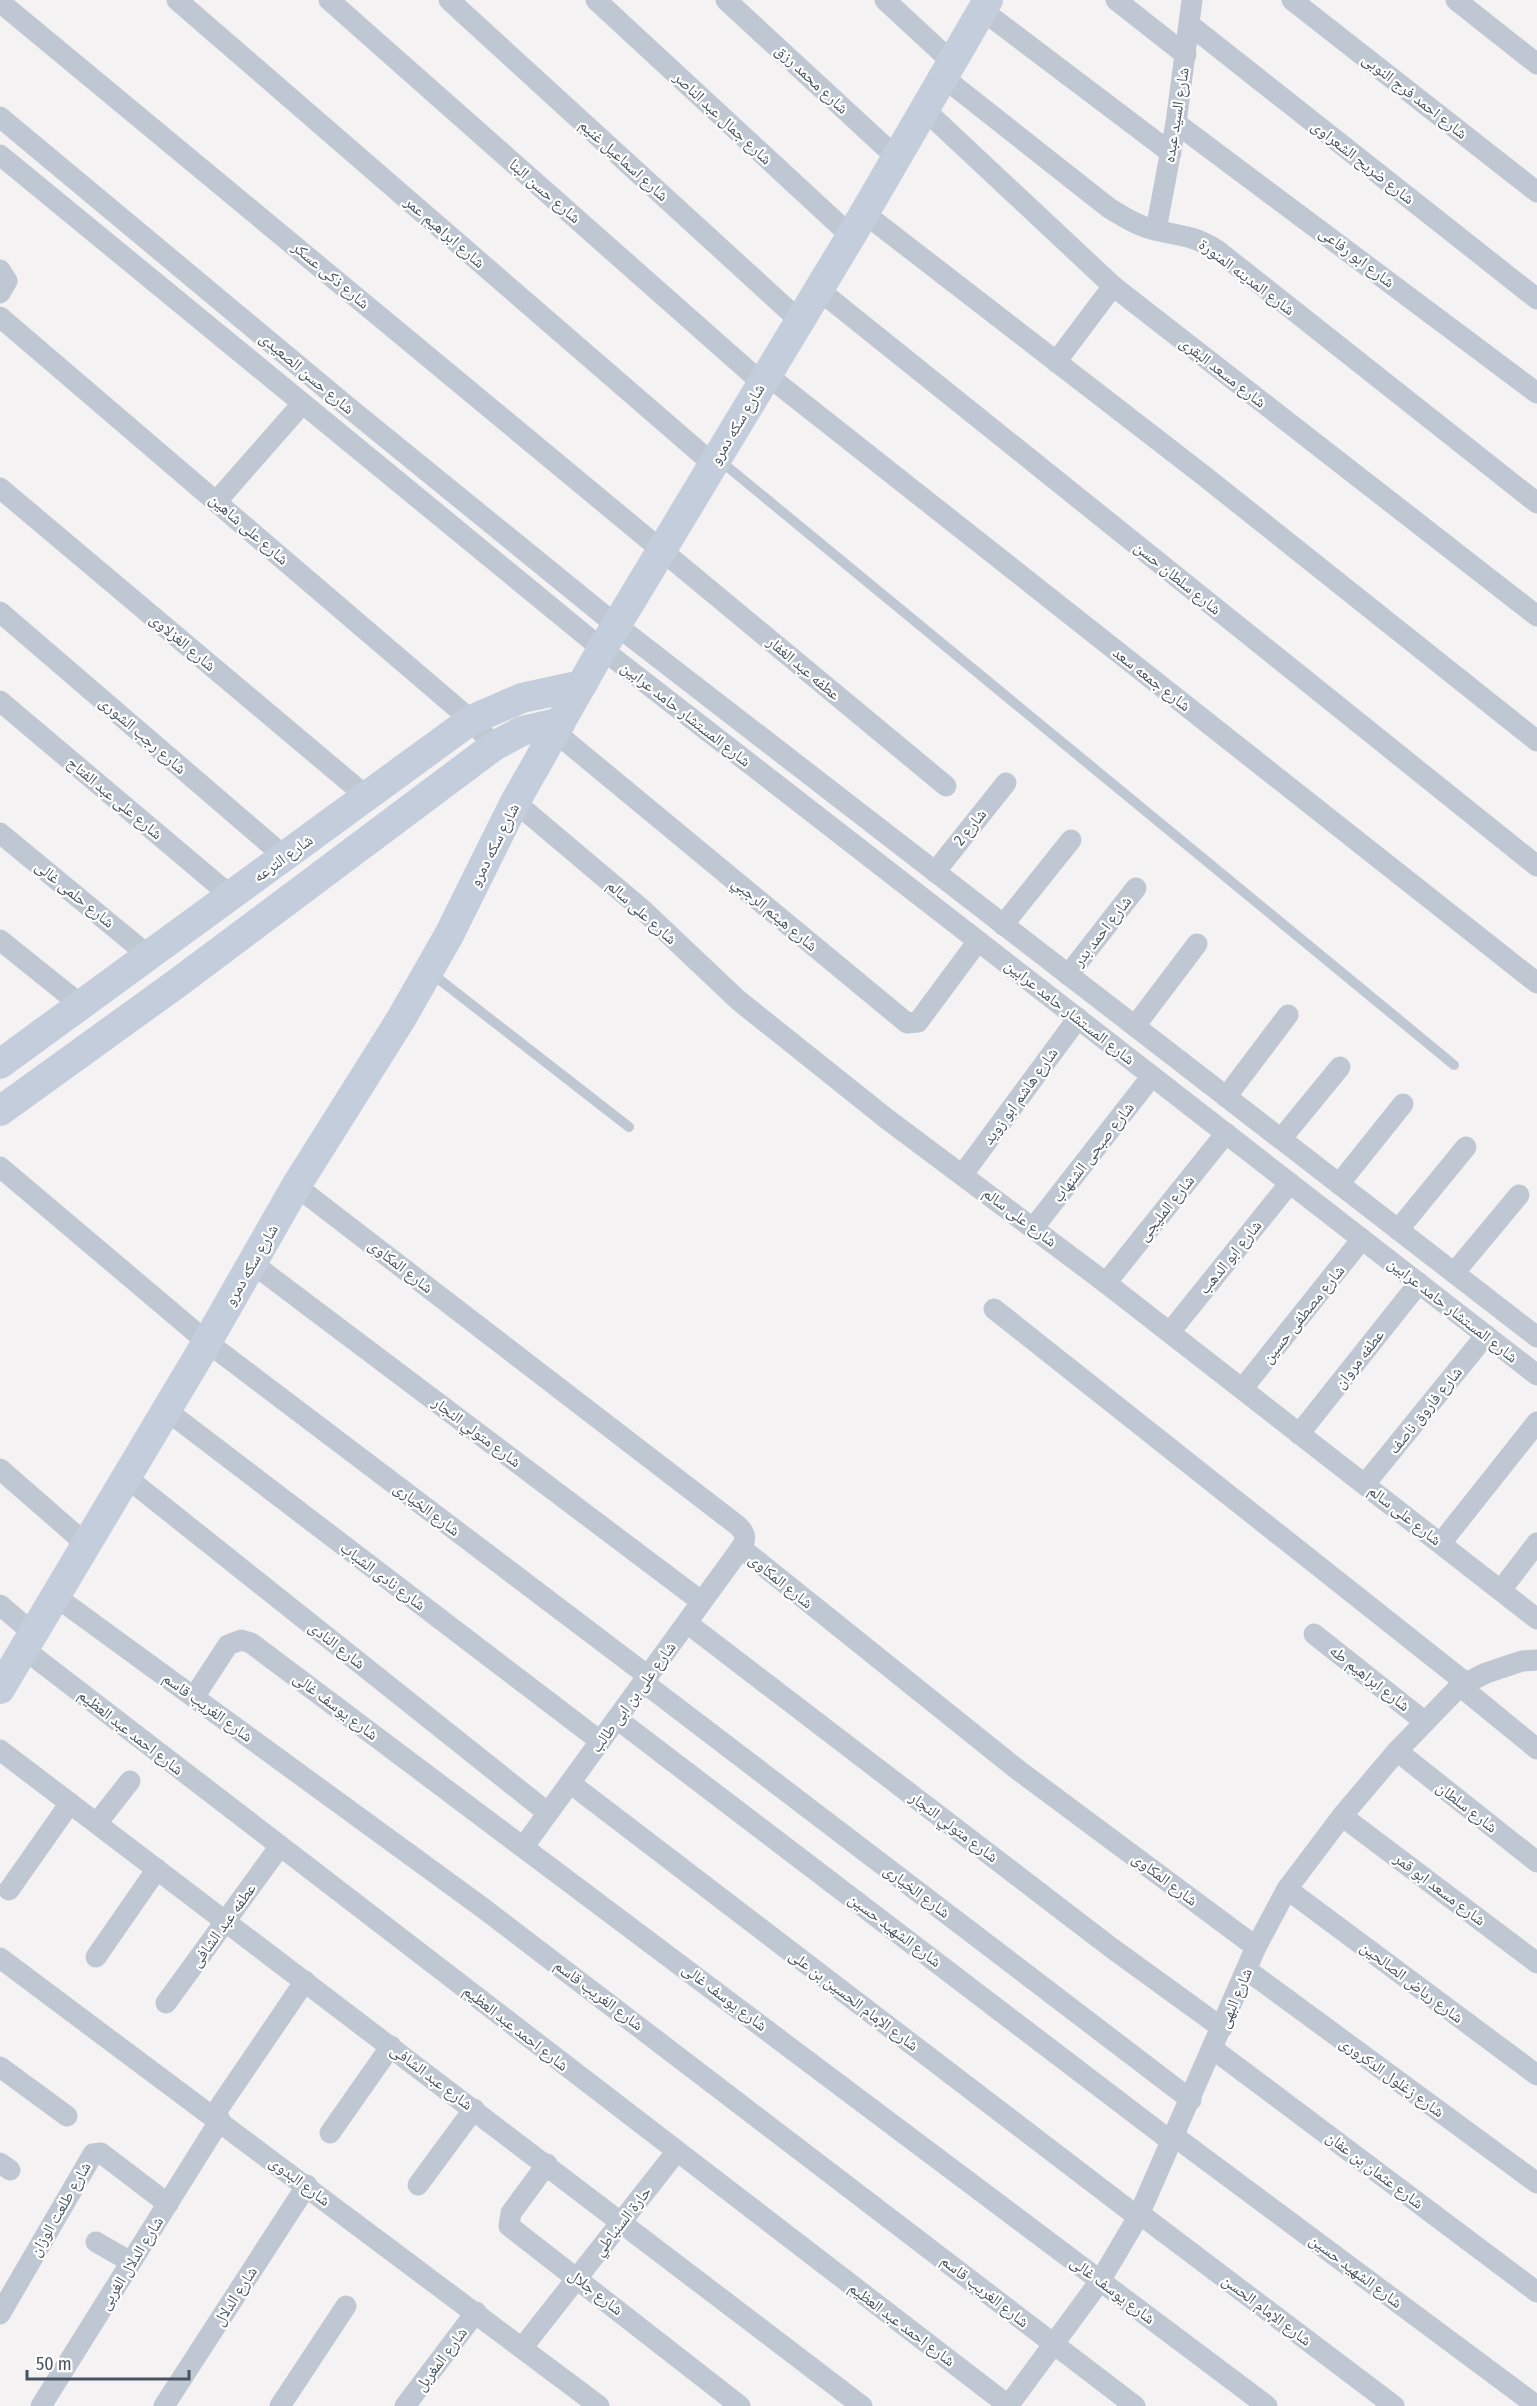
<svg xmlns="http://www.w3.org/2000/svg" width="1537" height="2406" viewBox="0 0 1537 2406" font-family="'Fira Sans Condensed','Noto Naskh Arabic',sans-serif">
  <rect width="100%" height="100%" fill="#f4f2f2"/>
  <g fill="none" stroke-linecap="round" stroke-linejoin="round">
    <g stroke="#bfc8d2" stroke-width="10">
      <path d="M 718,459 L 1454,1065"/>
      <path d="M 431,973 L 629,1127"/>
    </g>
    <g stroke="#bfc8d2" stroke-width="21">
      <path d="M 177,0 L 713,464"/>
      <path d="M 329,0 L 762,383"/>
      <path d="M 449,0 L 800,321"/>
      <path d="M 596,0 L 851,236"/>
      <path d="M 726,0 L 897,158"/>
      <path d="M 885,0 L 952,62"/>
      <path d="M 1116,0 L 1186,55"/>
      <path d="M 1292,0 L 1537,192"/>
      <path d="M 1456,0 L 1537,64"/>
      <path d="M 0,2 L 946,786"/>
      <path d="M 982,10 L 1171,153"/>
      <path d="M 1190,25 L 1537,299"/>
      <path d="M 943,77 L 1109,208 C 1124,217 1138,226 1155,230 C 1183,237 1190,234 1217,250 L 1537,503"/>
      <path d="M 925,110 L 1113,286 L 1537,616"/>
      <path d="M 0,117 L 348,407 L 616,625 L 1537,1337"/>
      <path d="M 1176,123 L 1537,393"/>
      <path d="M 0,155 L 602,649 L 1537,1375"/>
      <path d="M 864,213 L 1203,475 L 1537,741"/>
      <path d="M 1156,230 L 1176,123 L 1192,0"/>
      <path d="M 0,270 L 7,281 L 0,293"/>
      <path d="M 819,290 L 1537,866"/>
      <path d="M 0,317 L 471,720 L 494,746"/>
      <path d="M 1056,362 L 1113,286"/>
      <path d="M 767,375 L 1537,983"/>
      <path d="M 0,488 L 366,796"/>
      <path d="M 216,502 L 302,404"/>
      <path d="M 0,612 L 285,857"/>
      <path d="M 0,701 L 231,896"/>
      <path d="M 555,732 L 907,1023 L 918,1022 L 978,941"/>
      <path d="M 515,802 L 643,910 L 738,1000 L 887,1119 L 1106,1283 L 1537,1619"/>
      <path d="M 0,833 L 149,956"/>
      <path d="M 935,872 L 1006,783"/>
      <path d="M 1003,925 L 1071,840"/>
      <path d="M 0,940 L 81,1005"/>
      <path d="M 1068,975 L 1136,888"/>
      <path d="M 1135,1026 L 1197,944"/>
      <path d="M 1226,1097 L 1288,1015"/>
      <path d="M 1281,1139 L 1340,1067"/>
      <path d="M 0,1167 L 207,1342 L 648,1676"/>
      <path d="M 963,1174 L 1078,1018"/>
      <path d="M 1339,1184 L 1403,1104"/>
      <path d="M 296,1186 L 737,1525 C 746,1533 747,1539 741,1548 L 1018,1770 L 1256,1947"/>
      <path d="M 1034,1227 L 1152,1076"/>
      <path d="M 1398,1230 L 1466,1147"/>
      <path d="M 252,1263 L 702,1602"/>
      <path d="M 1454,1273 L 1519,1195"/>
      <path d="M 1106,1283 L 1226,1133"/>
      <path d="M 994,1309 L 1466,1683"/>
      <path d="M 1170,1332 L 1290,1183"/>
      <path d="M 1243,1388 L 1362,1239"/>
      <path d="M 166,1410 L 600,1741"/>
      <path d="M 1299,1434 L 1419,1283"/>
      <path d="M 0,1469 L 86,1544"/>
      <path d="M 126,1477 L 548,1813"/>
      <path d="M 1365,1484 L 1486,1335"/>
      <path d="M 1441,1543 L 1537,1422"/>
      <path d="M 1501,1590 L 1537,1543"/>
      <path d="M 55,1596 L 483,1908 L 1135,2406"/>
      <path d="M 0,1605 L 33,1633"/>
      <path d="M 687,1623 L 1113,1949 L 1222,2028"/>
      <path d="M 1314,1634 L 1425,1722"/>
      <path d="M 24,1649 L 1009,2406"/>
      <path d="M 643,1682 L 1191,2100"/>
      <path d="M 1460,1686 L 1537,1749"/>
      <path d="M 194,1697 L 228,1645 L 241,1640 L 251,1643 L 1267,2406"/>
      <path d="M 617,1719 L 1172,2142"/>
      <path d="M 0,1750 L 862,2406"/>
      <path d="M 1397,1751 L 1537,1862"/>
      <path d="M 570,1783 L 1138,2217"/>
      <path d="M 1342,1816 L 1537,1963"/>
      <path d="M 97,1823 L 130,1781"/>
      <path d="M 524,1846 L 741,1548"/>
      <path d="M 1287,1889 L 1537,2075"/>
      <path d="M 9,1890 L 70,1803"/>
      <path d="M 96,1957 L 157,1869"/>
      <path d="M 0,1958 L 599,2406"/>
      <path d="M 1247,1970 L 1537,2183"/>
      <path d="M 166,2003 L 280,1846"/>
      <path d="M 1213,2049 L 1537,2292"/>
      <path d="M 0,2067 L 67,2116"/>
      <path d="M 214,2115 L 305,1981"/>
      <path d="M 330,2133 L 391,2046"/>
      <path d="M 1174,2136 L 1537,2406"/>
      <path d="M 0,2163 L 10,2170"/>
      <path d="M 547,2164 L 511,2213 L 509,2226 L 740,2406"/>
      <path d="M 418,2185 L 474,2109"/>
      <path d="M 1140,2214 L 1394,2406"/>
      <path d="M 96,2242 L 131,2262"/>
      <path d="M 0,2314 L 93,2154 L 101,2153 L 168,2204"/>
      <path d="M 522,2348 L 677,2151"/>
      <path d="M 41,2406 L 220,2120"/>
      <path d="M 164,2406 L 307,2185"/>
      <path d="M 280,2406 L 346,2306"/>
      <path d="M 405,2406 L 476,2312"/>
      <path d="M 1008,2406 L 1100,2281 L 1138,2217 L 1256,1947 L 1287,1889 L 1342,1816 L 1397,1751 L 1460,1686 L 1486,1673 L 1522,1661 L 1537,1660"/>
    </g>
    <g stroke="#c4cddb" stroke-width="30">
      <path d="M 0,1064 L 471,720 L 522,698 L 582,685"/>
      <path d="M 0,1111 L 176,984 L 494,746 L 522,731 L 561,722"/>
      <path d="M 0,1689 L 207,1342 L 296,1186 L 401,1019 L 449,935 L 515,802 L 602,649 L 851,236 L 988,0"/>
    </g>
  </g>
  <g text-anchor="middle" dominant-baseline="central" stroke-width="4.5" stroke-linejoin="round" paint-order="stroke">
    <g font-size="16" fill="#485361" stroke="#fff">
      <text transform="translate(812 79) rotate(43)">شارع محمد رزق</text>
      <text transform="translate(1415 96) rotate(38)">شارع احمد فرج النوبى</text>
      <text transform="translate(1176 115) rotate(-81)">شارع السيد عبده</text>
      <text transform="translate(723 118) rotate(43)">شارع جمال عبد الناصر</text>
      <text transform="translate(624 160) rotate(42)">شارع اسماعيل غنيم</text>
      <text transform="translate(1363 162) rotate(38)">شارع ضريح الشعراوى</text>
      <text transform="translate(545 191) rotate(41)">شارع حسن البنا</text>
      <text transform="translate(445 232) rotate(41)">شارع ابراهيم عمر</text>
      <text transform="translate(1357 257) rotate(37)">شارع ابو رفاعى</text>
      <text transform="translate(331 275) rotate(40)">شارع ذكى عسكر</text>
      <text transform="translate(1247 277) rotate(37)">شارع المدينه المنورة</text>
      <text transform="translate(1223 372) rotate(38)">شارع مسعد البقرى</text>
      <text transform="translate(307 373) rotate(40)">شارع حسن الصعيدى</text>
      <text transform="translate(737 424) rotate(-59)">شارع سكه دمرو</text>
      <text transform="translate(249 529) rotate(41)">شارع على شاهين</text>
      <text transform="translate(1178 578) rotate(39)">شارع سلطان حسن</text>
      <text transform="translate(183 642) rotate(40)">شارع الغزلاوى</text>
      <text transform="translate(804 668) rotate(40)">عطفه عبد الغفار</text>
      <text transform="translate(1152 679) rotate(38)">شارع جمعه سعد</text>
      <text transform="translate(686 714) rotate(38)">شارع المستشار حامد عرابين</text>
      <text transform="translate(143 735) rotate(41)">شارع رجب الشورى</text>
      <text transform="translate(115 798) rotate(40)">شارع على عبد الفتاح</text>
      <text transform="translate(970 827) rotate(-51)">شارع 2</text>
      <text transform="translate(494 845) rotate(-63)">شارع سكه دمرو</text>
      <text transform="translate(283 858) rotate(-36)">شارع الترعه</text>
      <text transform="translate(75 894) rotate(39)">شارع حلمى غالى</text>
      <text transform="translate(642 912) rotate(42)">شارع على سالم</text>
      <text transform="translate(775 914) rotate(40)">شارع هيثم الرجبي</text>
      <text transform="translate(1102 931) rotate(-52)">شارع احمد بدر</text>
      <text transform="translate(1070 1012) rotate(38)">شارع المستشار حامد عرابين</text>
      <text transform="translate(1020 1096) rotate(-54)">شارع هاشم ابو زويد</text>
      <text transform="translate(1093 1152) rotate(-52)">شارع صبحى الشنهاب</text>
      <text transform="translate(1166 1208) rotate(-51)">شارع المليجى</text>
      <text transform="translate(1020 1217) rotate(37)">شارع على سالم</text>
      <text transform="translate(1230 1257) rotate(-51)">شارع ابو الدهب</text>
      <text transform="translate(251 1265) rotate(-60)">شارع سكه دمرو</text>
      <text transform="translate(401 1266) rotate(38)">شارع المكاوى</text>
      <text transform="translate(1453 1310) rotate(38)">شارع المستشار حامد عرابين</text>
      <text transform="translate(1303 1314) rotate(-51)">شارع مصطفى حسين</text>
      <text transform="translate(1359 1359) rotate(-52)">عطفه مروان</text>
      <text transform="translate(1425 1410) rotate(-51)">شارع فاروق ناصف</text>
      <text transform="translate(477 1432) rotate(37)">شارع متولي النجار</text>
      <text transform="translate(427 1509) rotate(37)">شارع الخيارى</text>
      <text transform="translate(1405 1515) rotate(38)">شارع على سالم</text>
      <text transform="translate(383 1576) rotate(37)">شارع نادى الشباب</text>
      <text transform="translate(781 1581) rotate(39)">شارع المكاوى</text>
      <text transform="translate(337 1645) rotate(38)">شارع النادى</text>
      <text transform="translate(1370 1678) rotate(38)">شارع ابراهيم طه</text>
      <text transform="translate(633 1697) rotate(-54)">شارع على بن ابى طالب</text>
      <text transform="translate(336 1706) rotate(37)">شارع يوسف غالى</text>
      <text transform="translate(208 1707) rotate(36)">شارع الغريب قاسم</text>
      <text transform="translate(131 1732) rotate(38)">شارع احمد عبد العظيم</text>
      <text transform="translate(1467 1807) rotate(38)">شارع سلطان</text>
      <text transform="translate(954 1827) rotate(37)">شارع متولي النجار</text>
      <text transform="translate(1165 1879) rotate(37)">شارع المكاوى</text>
      <text transform="translate(1440 1889) rotate(37)">شارع مسعد ابو قمر</text>
      <text transform="translate(917 1891) rotate(37)">شارع الخيارى</text>
      <text transform="translate(223 1925) rotate(-54)">عطفه عبد الشافى</text>
      <text transform="translate(895 1930) rotate(37)">شارع الشهيد حسين</text>
      <text transform="translate(1412 1982) rotate(37)">شارع رياض الصالحين</text>
      <text transform="translate(599 1995) rotate(37)">شارع الغريب قاسم</text>
      <text transform="translate(725 1997) rotate(37)">شارع يوسف غالى</text>
      <text transform="translate(1235 1998) rotate(-67)">شارع البهى</text>
      <text transform="translate(854 2000) rotate(37)">شارع الإمام الحسين بن على</text>
      <text transform="translate(516 2028) rotate(38)">شارع احمد عبد العظيم</text>
      <text transform="translate(432 2077) rotate(37)">شارع عبد الشافى</text>
      <text transform="translate(1392 2077) rotate(36)">شارع زغلول الدكرورى</text>
      <text transform="translate(1375 2170) rotate(37)">شارع عثمان بن عفان</text>
      <text transform="translate(300 2181) rotate(37)">شارع البدوى</text>
      <text transform="translate(60 2209) rotate(-60)">شارع طلعت الوزان</text>
      <text transform="translate(622 2221) rotate(-52)">حارة السنباطي</text>
      <text transform="translate(131 2263) rotate(-58)">شارع الدلال الغربى</text>
      <text transform="translate(1356 2271) rotate(37)">شارع الشهيد حسين</text>
      <text transform="translate(1113 2290) rotate(37)">شارع يوسف غالى</text>
      <text transform="translate(985 2291) rotate(38)">شارع الغريب قاسم</text>
      <text transform="translate(596 2292) rotate(38)">شارع جلال</text>
      <text transform="translate(235 2296) rotate(-57)">شارع الدلال</text>
      <text transform="translate(1267 2310) rotate(37)">شارع الإمام الحسن</text>
      <text transform="translate(902 2324) rotate(37)">شارع احمد عبد العظيم</text>
      <text transform="translate(441 2359) rotate(-53)">شارع المغربل</text>
    </g>
  </g>
  <path d="M27 2370v9h162v-9" fill="none" stroke="#485361" stroke-width="3"/>
  <text x="36" y="2370" font-size="18" fill="#485361" stroke="#ffffff" stroke-width="4.5" paint-order="stroke">50 m</text>
</svg>
